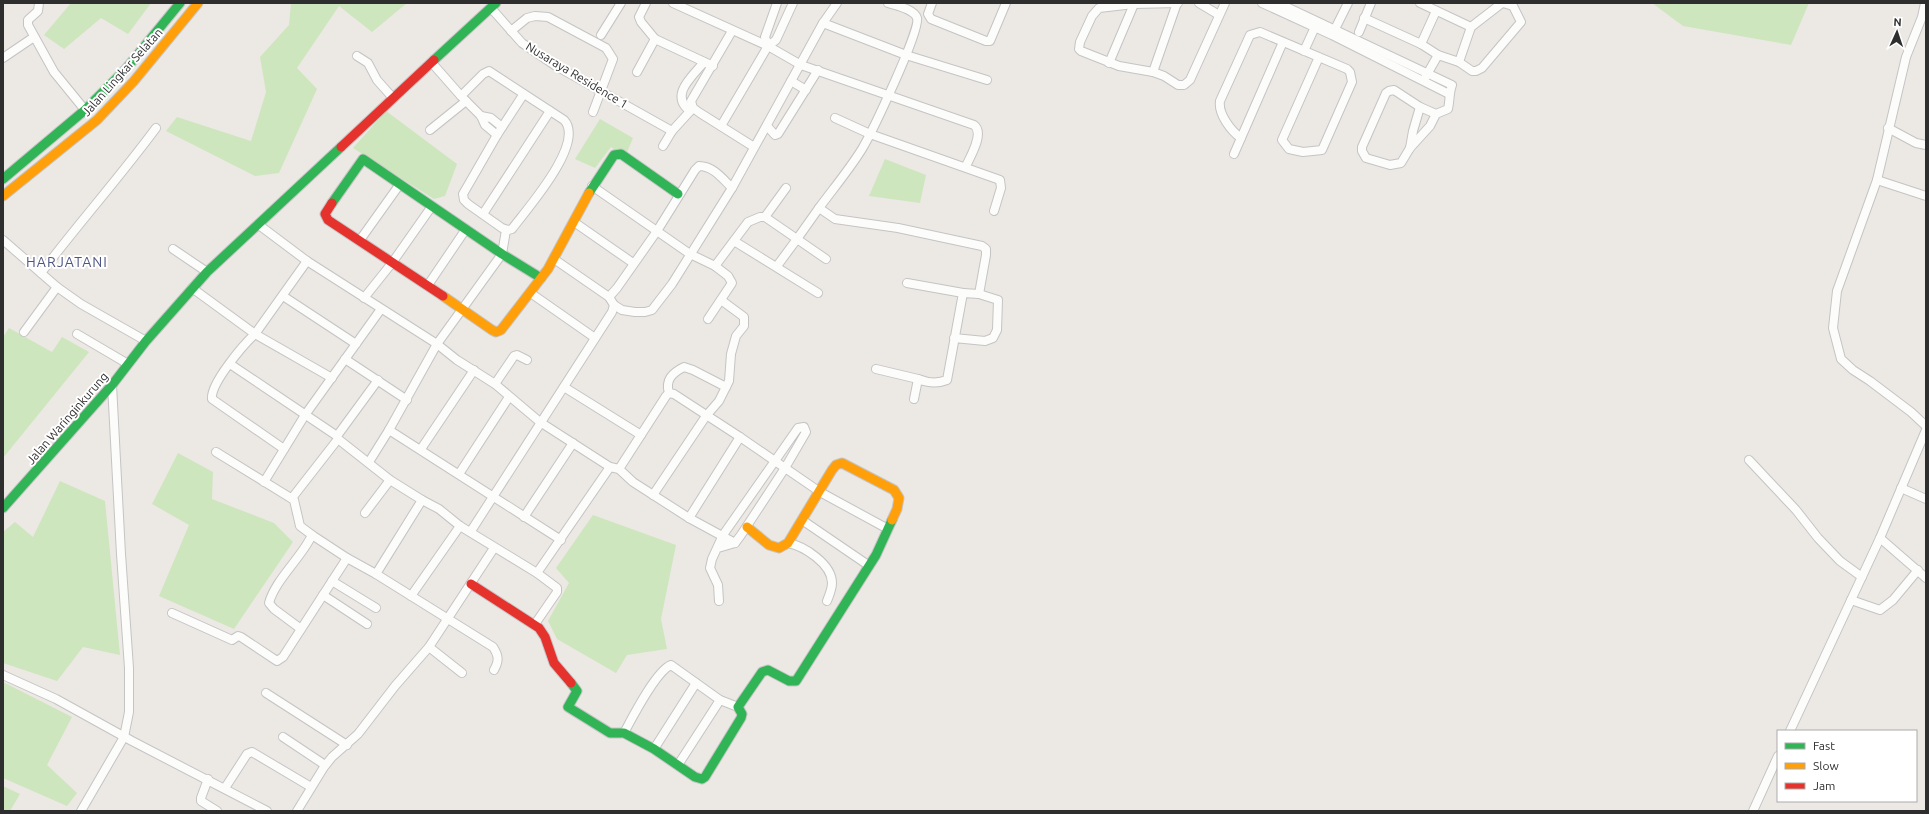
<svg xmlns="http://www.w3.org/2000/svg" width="1929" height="814" viewBox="0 0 1929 814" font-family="Ubuntu,sans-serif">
  <rect width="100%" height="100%" fill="#ece8e4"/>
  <g fill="#cee6be">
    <path d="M 71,3 L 151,3 L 128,34 L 101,18 L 64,49 L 44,35 Z"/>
    <path d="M 291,3 L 407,3 L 372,32 L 339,6 L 297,68 L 317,89 L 279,173 L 255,176 L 166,131 L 177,117 L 251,141 L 266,92 L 260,57 L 289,25 Z"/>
    <path d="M 1652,3 L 1809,3 L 1791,45 L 1683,26 Z"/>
    <path d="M 386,111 L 457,164 L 445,196 L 434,199 L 353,148 Z"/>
    <path d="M 600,119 L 633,138 L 625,157 L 611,147 L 595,168 L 575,159 Z"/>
    <path d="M 885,159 L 926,175 L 920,203 L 869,196 Z"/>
    <path d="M 9,328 L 52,352 L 62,337 L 89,352 L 3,458 L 3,337 Z"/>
    <path d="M 178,453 L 213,472 L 212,499 L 274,523 L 293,542 L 234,629 L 159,596 L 189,525 L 152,504 Z"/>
    <path d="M 60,481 L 105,501 L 120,655 L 83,647 L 57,681 L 3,663 L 3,532 L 15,522 L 33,537 Z"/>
    <path d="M 593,515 L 676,545 L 661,619 L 667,649 L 627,655 L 616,673 L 557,639 L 548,621 L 569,583 L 556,568 Z"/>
    <path d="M 3,682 L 72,717 L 47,765 L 77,793 L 67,806 L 3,778 Z"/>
    <path d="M 3,786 L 20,794 L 10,811 L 3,811 Z"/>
  </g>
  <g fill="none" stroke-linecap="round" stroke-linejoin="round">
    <g stroke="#c5c4c5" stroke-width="10">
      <g id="street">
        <path d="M 39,3 L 38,11 L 28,20 L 28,25 L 54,72 L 85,110"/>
        <path d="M 673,3 L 768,46 L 801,65 L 974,125 C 985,133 970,157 966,166"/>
        <path d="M 932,3 L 928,14 L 931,19 L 986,41 L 990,41 L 1006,3"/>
        <path d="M 1178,3 L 1134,4 L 1099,8 L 1092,16 L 1080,42 L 1079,49 L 1081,51 L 1119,66 L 1153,72 L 1164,76 L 1178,85 L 1184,85 L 1190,80 L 1225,3"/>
        <path d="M 1199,3 L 1219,15"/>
        <path d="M 1262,3 L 1332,35 L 1449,94"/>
        <path d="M 1278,3 L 1452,85 C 1449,93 1450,100 1448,109 L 1436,114 L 1430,126 L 1410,148 L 1401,163 L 1390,165 L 1366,158 L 1362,151 L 1362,147 L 1386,93 L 1389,91 L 1394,90 L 1420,107 L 1436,114"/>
        <path d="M 1420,3 L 1471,27"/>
        <path d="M 1925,3 L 1922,17 L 1906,57 L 1877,180 L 1837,291 L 1833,328 L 1841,359 L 1853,370 L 1870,381 L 1911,412 L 1926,426"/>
        <path d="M 491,8 L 522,43 L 556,66 L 672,131"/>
        <path d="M 1364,18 L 1421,44 L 1438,55 L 1459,62 L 1472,71 L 1476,71 L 1482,68 L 1521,22 L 1513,6 L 1503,3"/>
        <path d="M 823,23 L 906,55 L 987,80"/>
        <path d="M 511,31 L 527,18 L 535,16 L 548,17 L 606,48 L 613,59 L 593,112"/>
        <path d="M 732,31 L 691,101 L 693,108 L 700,113 L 754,147"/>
        <path d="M 1359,32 L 1371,3"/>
        <path d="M 1333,33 L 1348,3"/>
        <path d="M 601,35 L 621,3"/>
        <path d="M 655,39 L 713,66"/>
        <path d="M 1283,42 L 1241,138 C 1231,131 1218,114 1220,101 L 1250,35 L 1260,32 L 1347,69 L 1350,72 L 1352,82 L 1322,150 L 1303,152 L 1289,149 L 1282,140 L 1319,57"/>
        <path d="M 1421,44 L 1436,11"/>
        <path d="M 768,46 L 765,37 L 777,3"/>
        <path d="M 1304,51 L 1315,27"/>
        <path d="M 357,56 L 368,63 L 377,80 L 393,98"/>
        <path d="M 3,58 L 34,37"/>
        <path d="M 1459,62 L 1471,27 L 1502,3"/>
        <path d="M 432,63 L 461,96 L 481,116 L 485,125 L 497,135"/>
        <path d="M 1109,63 L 1134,4"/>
        <path d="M 637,72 L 655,39 L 641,22 L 639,17 L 646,3"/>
        <path d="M 1153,72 L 1177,3"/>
        <path d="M 1425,78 L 1438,55"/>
        <path d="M 791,81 L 806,90"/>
        <path d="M 461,96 L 483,74 L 489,71 L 564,120 C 586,143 526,210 512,229 L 508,230 L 502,228 L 468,204 L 464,200 L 463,194 L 497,135 L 523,95"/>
        <path d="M 690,111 C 669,95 692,77 704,62"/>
        <path d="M 481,116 L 491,118 L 502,127"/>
        <path d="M 835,118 L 870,134 L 1000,180 L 1001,188 L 994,211"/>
        <path d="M 721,126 L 768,46 L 776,40 L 793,3"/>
        <path d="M 767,126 L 775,135 L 778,134 L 818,70"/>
        <path d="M 1888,128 L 1916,143 L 1926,145"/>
        <path d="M 430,130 L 466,101"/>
        <path d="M 663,146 L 672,131 L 693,108"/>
        <path d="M 1410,148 L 1413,131 L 1420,107"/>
        <path d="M 1234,154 L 1241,138"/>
        <path d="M 1877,180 L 1926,196"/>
        <path d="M 592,186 L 690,254 L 715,266 L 748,222 L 760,217 L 765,217 L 797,239 L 819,208 L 835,219 L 898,228 L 982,246 L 986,249 L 986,255 L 979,294"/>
        <path d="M 819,208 C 833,189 849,170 862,149 C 871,134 921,30 917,18 C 914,9 897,6 888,3"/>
        <path d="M 483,214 L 550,111"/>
        <path d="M 765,217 L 786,188"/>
        <path d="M 574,222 L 633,263"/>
        <path d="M 259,225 L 307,261 L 437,344 L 457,360 L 495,384 L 540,422 L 610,467 L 619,469 L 633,482 L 689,518 L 735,543"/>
        <path d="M 3,240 L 57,287 L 81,304 L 146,341"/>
        <path d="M 360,240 L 400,184"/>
        <path d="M 734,241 L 818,293"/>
        <path d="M 173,249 L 207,272"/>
        <path d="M 554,259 L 609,297"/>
        <path d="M 307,261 L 255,334 L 332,378"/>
        <path d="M 777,266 L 797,239 L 826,259"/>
        <path d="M 41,273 C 78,224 119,178 156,128"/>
        <path d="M 907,283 L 963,293"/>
        <path d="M 428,285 L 466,229"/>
        <path d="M 192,288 L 255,334 C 243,345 210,384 212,399 L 284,449"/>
        <path d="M 532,294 L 595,338"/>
        <path d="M 283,296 L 356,344"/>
        <path d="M 364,298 L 392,263 L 432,206"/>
        <path d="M 614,305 L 622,310 L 635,312 L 645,312 L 652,310 L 672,284 L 732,188 L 823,23 L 837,3"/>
        <path d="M 708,319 L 732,283 L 728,276 L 715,266"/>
        <path d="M 24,332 L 57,287"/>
        <path d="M 77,334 L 128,364"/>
        <path d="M 345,359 L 407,400"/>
        <path d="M 230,364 L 337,436"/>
        <path d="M 876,369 L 918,379"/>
        <path d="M 495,384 L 514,356 L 517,355 L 527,360"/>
        <path d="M 564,387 L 641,435"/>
        <path d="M 669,393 C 665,380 672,373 684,367 L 693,370 L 726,387"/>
        <path d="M 914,399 L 918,379 C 928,383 937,384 947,380 L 963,293 L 979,294 L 998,300 L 997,330 L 993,338 L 985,341 L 954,338"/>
        <path d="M 389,430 L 561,540"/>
        <path d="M 338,439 L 390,480 L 422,500 L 439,509 L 460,526 L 537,573 L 557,588 L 557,592 L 535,624"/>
        <path d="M 421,449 L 474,370"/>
        <path d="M 216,452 L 294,500 L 300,526 L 312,535 L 347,558 L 376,574 L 493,647 C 499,656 499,661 494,670"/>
        <path d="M 1749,460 L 1796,510 L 1818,538 L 1840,561 L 1862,577"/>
        <path d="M 369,462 L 389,430 L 437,344 L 502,254 L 506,230"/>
        <path d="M 619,469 L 666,396 L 669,393 L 674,394 L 740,437 L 820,492 L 888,529"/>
        <path d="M 459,474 L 509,397"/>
        <path d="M 264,482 L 305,415 L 381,309"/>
        <path d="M 1901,488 L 1926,499"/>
        <path d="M 653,495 L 706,416 L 719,401 L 729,381 L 731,354 L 736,336 L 744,326 L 744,317 L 721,300"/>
        <path d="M 292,498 L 338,439 L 337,436 L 378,380"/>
        <path d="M 365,513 L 390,480"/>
        <path d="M 524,517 L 573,443"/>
        <path d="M 689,518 L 740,437"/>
        <path d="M 802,520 L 868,565"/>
        <path d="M 471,531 L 612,312 L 614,305 L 609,297 L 617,288 L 657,231 L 695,170 L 699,166 C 713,166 722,178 732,188"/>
        <path d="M 1880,538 L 1926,578"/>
        <path d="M 788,543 C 804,546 832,564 832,583 C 832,589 829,596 827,601"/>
        <path d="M 718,548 L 735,543 L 741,535 L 785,468 L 806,432 L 804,427 L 798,428 L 723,535 L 712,559 L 710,568 L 718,585 L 719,601"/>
        <path d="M 537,573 L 610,467"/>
        <path d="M 376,574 L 422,500"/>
        <path d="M 332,581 L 376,608"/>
        <path d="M 323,595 L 367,624"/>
        <path d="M 411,596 L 460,526"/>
        <path d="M 1851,600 L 1880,610 L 1893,600 L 1918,570"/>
        <path d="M 172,613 L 232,640 L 238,636 L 241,637 L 277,661 L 283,657 L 347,558"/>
        <path d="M 301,629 L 274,609 L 269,603 C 275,580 302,557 312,535"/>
        <path d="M 429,647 L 462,673"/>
        <path d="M 3,675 L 56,699 L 132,741 L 267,811"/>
        <path d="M 266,693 L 347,745"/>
        <path d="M 1790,731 L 1880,538 L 1926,430"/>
        <path d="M 624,733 C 632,718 656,671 671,665 L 720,700 L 738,707"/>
        <path d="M 283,737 L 325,765"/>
        <path d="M 654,749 L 696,683"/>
        <path d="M 678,765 L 720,700"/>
        <path d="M 208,779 L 201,798 L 201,801 L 217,811"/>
        <path d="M 225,788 L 247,754 L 252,752 L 311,787"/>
        <path d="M 81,811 L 124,737 L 129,712 L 129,668 L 121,554 L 112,385"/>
        <path d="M 297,811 L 324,767 L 332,757 L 358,734 L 395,686 L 429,647 L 494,548"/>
        <path d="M 1753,811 L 1778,756"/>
      </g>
    </g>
    <g stroke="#c5c4c5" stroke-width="11">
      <g id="fast">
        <path d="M 434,60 L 496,3"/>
        <path d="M 3,179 L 85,110 L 125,70 L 180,3"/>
        <path d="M 589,193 L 614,155 L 621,154 L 678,194"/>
        <path d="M 332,203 L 363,159 L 502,254 L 541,278"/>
        <path d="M 3,508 L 112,385 L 146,341 L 207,272 L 341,147"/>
        <path d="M 571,683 L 577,691 L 568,707 L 610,733 L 624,733 L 654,749 L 695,777 L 702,779 L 705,777 L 741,718 L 742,714 L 738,707 L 762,672 L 768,670 L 789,681 L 796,681 L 876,555 L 892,520"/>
      </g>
    </g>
    <g stroke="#c5c4c5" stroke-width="11">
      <g id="slow">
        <path d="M 3,196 L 97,120 L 134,81 L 198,3"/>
        <path d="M 443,296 L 492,330 L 496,332 L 501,330 L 548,269 L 589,193"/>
        <path d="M 747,527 L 769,545 L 779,548 L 788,543 L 832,470 L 836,465 L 842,463 L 894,490 L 899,498 L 897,509 L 892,520"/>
      </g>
    </g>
    <g stroke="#c5c4c5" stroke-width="11">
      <g id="jam">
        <path d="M 341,147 L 434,60"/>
        <path d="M 332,203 L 325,214 L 328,220 L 443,296"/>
        <path d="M 471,584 L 539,628 L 545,637 L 554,663 L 571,683"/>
      </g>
    </g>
    <use href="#street" stroke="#fcfcfb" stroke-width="8"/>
    <use href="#fast" stroke="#30b455" stroke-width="9"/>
    <use href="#slow" stroke="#ff9f0a" stroke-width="9"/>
    <use href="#jam" stroke="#e5322d" stroke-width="9"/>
  </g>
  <g text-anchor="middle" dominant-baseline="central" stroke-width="4" stroke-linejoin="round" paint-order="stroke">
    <g font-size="12" fill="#2e2e2e" stroke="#fff">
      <text transform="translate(122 72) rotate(-48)">Jalan Lingkar Selatan</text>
      <text transform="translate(577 75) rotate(31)">Nusaraya Residence 1</text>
      <text transform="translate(67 418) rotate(-49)">Jalan Waringinkurung</text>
    </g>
    <g font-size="14" letter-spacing="1" fill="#4d5680" stroke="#fff">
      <text x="67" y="262">HARJATANI</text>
    </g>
  </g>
  <rect width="1929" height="814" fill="none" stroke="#2e2e2e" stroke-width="8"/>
  <rect x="1777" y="730" width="140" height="72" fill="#ffffff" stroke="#ababab"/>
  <rect x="1785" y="743" width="20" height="6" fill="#30b455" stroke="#ababab"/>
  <text x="1813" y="750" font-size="12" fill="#2e2e2e">Fast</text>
  <rect x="1785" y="763" width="20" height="6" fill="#ff9f0a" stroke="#ababab"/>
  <text x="1813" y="770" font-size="12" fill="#2e2e2e">Slow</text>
  <rect x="1785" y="783" width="20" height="6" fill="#e5322d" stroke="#ababab"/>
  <text x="1813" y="790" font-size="12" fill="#2e2e2e">Jam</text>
  <g transform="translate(1897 32) rotate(3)" stroke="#ffffff" stroke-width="3" paint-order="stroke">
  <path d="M0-3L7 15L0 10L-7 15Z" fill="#2e2e2e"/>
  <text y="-6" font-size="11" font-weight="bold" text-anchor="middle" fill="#2e2e2e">N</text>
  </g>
</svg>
